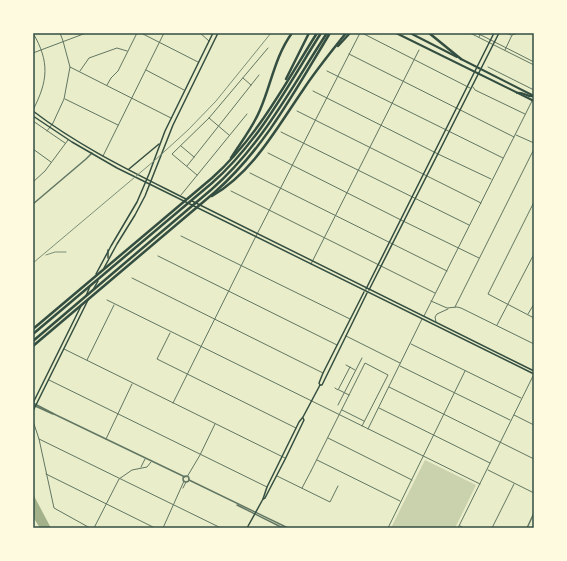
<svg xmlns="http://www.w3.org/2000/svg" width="567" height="561" viewBox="0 0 567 561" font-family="'Space Grotesk',sans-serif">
  <rect width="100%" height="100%" fill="#e9edc9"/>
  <path fill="#cad2ad" d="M 425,460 L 476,485 L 455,528 L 391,528 Z"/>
  <path fill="#a3b18a" d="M 33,494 L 51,528 L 40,528 L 33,517 Z"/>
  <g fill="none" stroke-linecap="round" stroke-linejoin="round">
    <g stroke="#617663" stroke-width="1">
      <path d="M 33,33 C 50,62 48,81 33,110"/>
      <path d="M 141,33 L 198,62"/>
      <path d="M 200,33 L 209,41"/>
      <path d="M 362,33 L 470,88"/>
      <path d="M 470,33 L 534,65"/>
      <path d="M 477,33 L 534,62"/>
      <path d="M 507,33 L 511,35"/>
      <path d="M 479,37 L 481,33"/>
      <path d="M 505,50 L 512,35 L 518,33"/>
      <path d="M 33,53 L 86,33"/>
      <path d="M 349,54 L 514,137"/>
      <path d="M 70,67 L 171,118"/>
      <path d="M 488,67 L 534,90"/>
      <path d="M 146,70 L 184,90"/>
      <path d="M 80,71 L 89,58 L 117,48 L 127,51"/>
      <path d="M 327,71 L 503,158"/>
      <path d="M 243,78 L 251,85"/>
      <path d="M 107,85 L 111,78 L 118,71 L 137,33"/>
      <path d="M 473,87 L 475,90 L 525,114"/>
      <path d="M 313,91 L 438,154 L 491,179"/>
      <path d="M 65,99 L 118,125"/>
      <path d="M 297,111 L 481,203"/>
      <path d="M 209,118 L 229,135"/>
      <path d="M 33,121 L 65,143"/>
      <path d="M 47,131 L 53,123 L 64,99 L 70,67 L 63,41 L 60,33"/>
      <path d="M 281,132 L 469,225"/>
      <path d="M 516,135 L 534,143"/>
      <path d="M 181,146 L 194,157"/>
      <path d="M 33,149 L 51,162"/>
      <path d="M 268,153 L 401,220 L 479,258"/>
      <path d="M 103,156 L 164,33"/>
      <path d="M 187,166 L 259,75"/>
      <path d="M 250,173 L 447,271"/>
      <path d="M 197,175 L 172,154 L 209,118 L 268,48"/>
      <path d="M 33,182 L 45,171 L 68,140"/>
      <path d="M 231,191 L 435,293"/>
      <path d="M 181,195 L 247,114"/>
      <path d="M 534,202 L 488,294 L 534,318"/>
      <path d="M 181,236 L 350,319"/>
      <path d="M 158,256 L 337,345"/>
      <path d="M 311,264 L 419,50"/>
      <path d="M 132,278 L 323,373"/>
      <path d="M 107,300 L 480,484"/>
      <path d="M 431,301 L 447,308 L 457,307 L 461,308 L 534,344"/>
      <path d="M 455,307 L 534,149"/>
      <path d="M 528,314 L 534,304"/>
      <path d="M 424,316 L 532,101"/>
      <path d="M 436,322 L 435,317 L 437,314 L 448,309"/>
      <path d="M 497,325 L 534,254"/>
      <path d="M 170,333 L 157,359 L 296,428"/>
      <path d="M 346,336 L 400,363"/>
      <path d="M 411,344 L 521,398"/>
      <path d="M 64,349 L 285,458"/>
      <path d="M 87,360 L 114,305"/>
      <path d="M 346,365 L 355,370"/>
      <path d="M 400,366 L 510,420"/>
      <path d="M 49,380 L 267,487"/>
      <path d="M 389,387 L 534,459"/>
      <path d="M 335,388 L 338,390 L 350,367"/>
      <path d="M 339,390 L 349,395"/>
      <path d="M 173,403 L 254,240 L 360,33"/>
      <path d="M 338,405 L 362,358"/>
      <path d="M 379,408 L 490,463"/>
      <path d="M 342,410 L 364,421"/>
      <path d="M 514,415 L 534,425"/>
      <path d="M 33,421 L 39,439 L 54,508 L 90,528"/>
      <path d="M 368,429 L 422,319"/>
      <path d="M 328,438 L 412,480"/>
      <path d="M 39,439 L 221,528"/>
      <path d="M 106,439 L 132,384"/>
      <path d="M 317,460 L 400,501"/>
      <path d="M 141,467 L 145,459"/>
      <path d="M 488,470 L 534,493"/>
      <path d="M 311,471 L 365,363 L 388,375 L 362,426"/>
      <path d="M 46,474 L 155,528"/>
      <path d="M 277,476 L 330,502 L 338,486"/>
      <path d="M 187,477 L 200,455 L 215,424"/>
      <path d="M 183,488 L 186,482"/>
      <path d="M 302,488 L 311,471"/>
      <path d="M 460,526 L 464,528"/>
      <path d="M 94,528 L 119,479 L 132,470 L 147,467 L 151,462"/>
      <path d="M 163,528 L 184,481"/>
      <path d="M 388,528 L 465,371"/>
      <path d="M 458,528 L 534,374"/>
      <path d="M 492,528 L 514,484"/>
    </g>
    <g stroke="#617663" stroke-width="1.5">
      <path d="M 33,204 L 86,159 L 92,153"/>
      <path d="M 33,403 L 56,415 L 185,477"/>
      <path d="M 33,405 L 53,414"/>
      <circle cx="186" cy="479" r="3"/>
      <path d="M 189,480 L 288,528"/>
      <path d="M 237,505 L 283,528"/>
      <path d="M 527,528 L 534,513"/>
    </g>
    <g stroke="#344e41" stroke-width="1.5">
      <path d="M 33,111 C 80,147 133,172 186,199"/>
      <path d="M 33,116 L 72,142 L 117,168 L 534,374"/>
      <path d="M 129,169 L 159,144"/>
      <path d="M 192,201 L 534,371"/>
      <path d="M 108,258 L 108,250"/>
      <path d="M 104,268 L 117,244 L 135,215 L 145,196 L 173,125 L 218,33"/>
      <path d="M 96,274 L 111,246 L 137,202 L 149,174 L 165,131 L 213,33"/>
      <path d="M 94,288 L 98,281"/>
      <path d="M 366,289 L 494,33"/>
      <path d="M 369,290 L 499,33"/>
      <path d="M 86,296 L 90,286"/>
      <path d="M 320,385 L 319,383 L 323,373 L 364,292"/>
      <path d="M 33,403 L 81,306"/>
      <path d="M 33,411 L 88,300"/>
      <path d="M 263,499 L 265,498 C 279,472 292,446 304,420 L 303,418"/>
      <path d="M 247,528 L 263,499 L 267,487 L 299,422 L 303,417 L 320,385 L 322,385 L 367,293"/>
    </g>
    <g stroke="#344e41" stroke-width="2">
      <path d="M 396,33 L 534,101"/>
      <path d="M 410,33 L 457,57"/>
      <path d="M 461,59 L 534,96"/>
      <path d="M 517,93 C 523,91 528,98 534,96"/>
    </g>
    <g stroke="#344e41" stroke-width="2.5">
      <path d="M 429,33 L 461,59"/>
      <path d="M 338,46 L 350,33"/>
      <path d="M 286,79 L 309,33"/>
      <path d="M 231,158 C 241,142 253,127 260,110 C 271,85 275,56 292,33"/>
      <path d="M 212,196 C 254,171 276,129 303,90 C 316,70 331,52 346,33"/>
      <path d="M 33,329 L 212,178 C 257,138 285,84 317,33"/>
      <path d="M 33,334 L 212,183 C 259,142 288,85 321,33"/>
      <path d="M 33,341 L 212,189 C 262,145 291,88 327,33"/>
      <path d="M 33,346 L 215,192 C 265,148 296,89 330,33"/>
    </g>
    <g stroke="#7c8e77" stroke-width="1">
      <path d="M 46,255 L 55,252 L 66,252"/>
      <path d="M 33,263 L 154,161 L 188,130 L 216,101 L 271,33"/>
    </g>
  </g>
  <rect width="567" height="561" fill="none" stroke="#fefae0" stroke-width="68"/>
  <rect x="34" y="34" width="499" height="493" fill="none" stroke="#344e41" stroke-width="1.5"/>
</svg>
